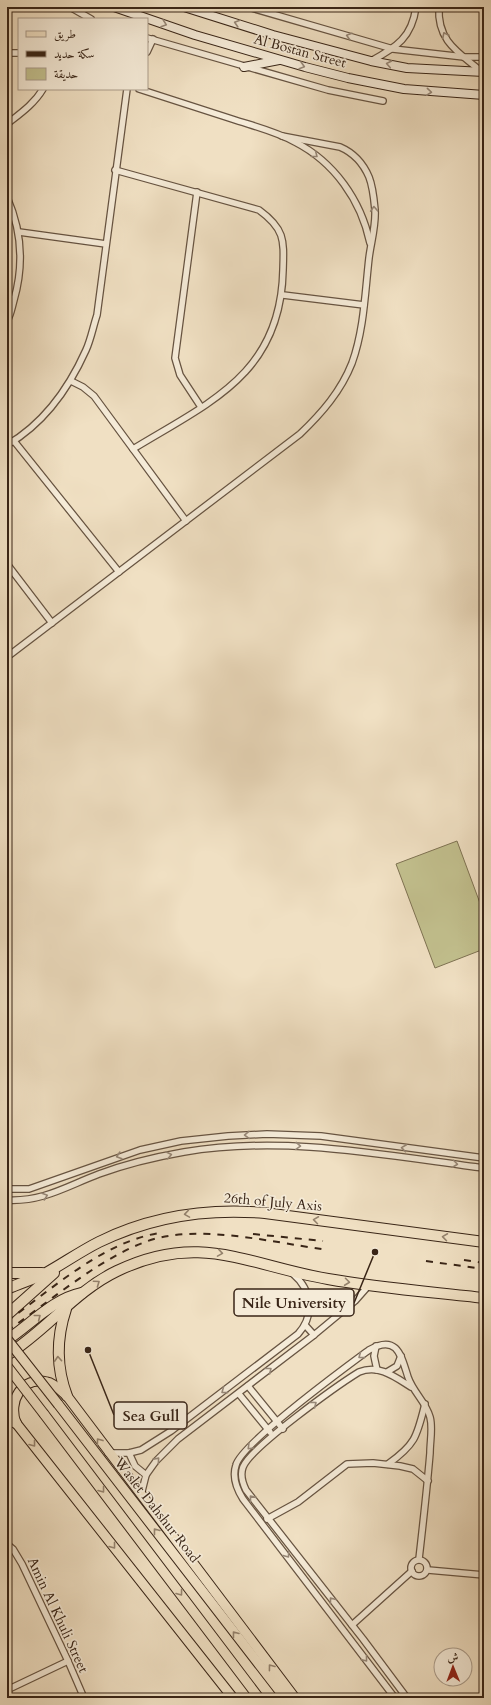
<svg xmlns="http://www.w3.org/2000/svg" width="491" height="1705" viewBox="0 0 491 1705" font-family="Cardo,Amiri,serif">
  <rect width="100%" height="100%" fill="#f0e0c3"/>
  <filter id="stains"><feTurbulence type="fractalNoise" baseFrequency=".005" numOctaves="4"/><feColorMatrix values="0 0 0 0 .2 0 0 0 0 .09 0 0 0 0 .02 0 0 0 .5 -.17"/></filter>
  <radialGradient id="worn" r=".72"><stop offset=".6" stop-color="#630" stop-opacity="0"/><stop offset="1" stop-color="#630" stop-opacity=".3"/></radialGradient>
  <path fill="#c2c08e" stroke="#7e7252" d="M 457,841 L 484,914 L 484,949 L 435,968 L 396,864 Z"/>
  <g fill="none" stroke-linecap="round" stroke-linejoin="round">
    <g stroke="#675442" stroke-width="8">
      <g id="street">
        <path d="M 70,7 L 91,19"/>
        <path d="M 248,7 L 393,49 L 464,57 L 484,57"/>
        <path d="M 439,7 C 437,41 458,52 482,72"/>
        <path d="M 147,38 L 328,90 L 383,101"/>
        <path d="M 147,52 L 153,39"/>
        <path d="M 7,53 L 19,53"/>
        <path d="M 371,61 C 397,47 412,37 416,7"/>
        <path d="M 139,89 C 170,99 201,109 232,119 C 253,126 275,131 295,142 C 334,162 361,200 370,243"/>
        <path d="M 7,124 C 21,113 34,104 43,89"/>
        <path d="M 115,170 L 259,210 C 285,229 284,240 283,270 C 281,374 210,402 133,449"/>
        <path d="M 197,192 L 175,358 L 180,375 L 201,407"/>
        <path d="M 7,197 C 22,231 24,265 14,300 C 12,307 11,315 7,321"/>
        <path d="M 19,232 L 106,244"/>
        <path d="M 283,295 L 364,305"/>
        <path d="M 71,381 L 83,387 L 94,396 L 186,521"/>
        <path d="M 14,441 L 119,572"/>
        <path d="M 7,445 C 43,424 69,388 86,350 C 91,339 93,327 97,315 L 127,89"/>
        <path d="M 7,564 L 52,623"/>
        <path d="M 7,657 L 300,434 C 322,413 341,391 352,363 C 364,330 365,293 369,258 C 371,242 376,226 375,210 C 374,199 373,187 369,177 C 363,163 354,153 340,147 L 282,136"/>
        <path d="M 7,1189 L 29,1189 L 140,1150 L 181,1141 L 228,1136 L 267,1134 L 321,1136 L 484,1158"/>
        <path d="M 7,1200 C 43,1202 67,1186 99,1174 C 126,1164 155,1157 184,1152 C 284,1135 384,1155 484,1168"/>
        <path d="M 305,1325 L 314,1335"/>
        <path d="M 376,1346 L 374,1356 L 377,1370"/>
        <path d="M 387,1372 L 397,1366 L 401,1356"/>
        <path d="M 248,1386 L 283,1429"/>
        <path d="M 239,1394 L 270,1432"/>
        <path d="M 108,1453 L 129,1453 L 141,1450 L 171,1431 L 298,1334 C 315,1315 312,1290 293,1274"/>
        <path d="M 129,1453 L 135,1466 L 146,1475"/>
        <path d="M 388,1464 C 416,1444 417,1436 425,1404"/>
        <path d="M 141,1495 L 146,1475 L 156,1461 L 178,1439 L 314,1335 L 355,1301 L 370,1284"/>
        <path d="M 267,1519 L 298,1502 L 347,1464 L 373,1463 L 400,1466 L 413,1469 L 428,1481"/>
        <path d="M 7,1544 L 13,1549 L 22,1564 L 68,1661 L 84,1698"/>
        <circle cx="419" cy="1568" r="8"/>
        <path d="M 428,1570 L 484,1575"/>
        <path d="M 352,1625 L 412,1571"/>
        <path d="M 7,1690 L 68,1661"/>
        <path d="M 395,1698 L 243,1499 C 236,1488 232,1477 236,1465 C 242,1443 346,1367 369,1350 C 397,1334 401,1355 408,1377 C 413,1392 426,1402 430,1417 C 433,1428 430,1441 430,1453 C 427,1489 423,1524 419,1559"/>
        <path d="M 407,1698 L 363,1639 L 246,1490 C 242,1482 240,1475 243,1467 C 251,1447 338,1385 359,1372 C 379,1364 395,1377 411,1387"/>
      </g>
    </g>
    <g stroke="#392517" stroke-width="10">
      <g id="secondary">
        <path d="M 114,7 L 195,35 L 305,67 L 348,78 L 404,89 L 484,95"/>
        <path d="M 184,7 L 273,35 L 371,61 L 407,68 L 484,72"/>
        <path d="M 244,67 L 279,60"/>
      </g>
    </g>
    <g stroke="#392517" stroke-width="11">
      <g id="primary">
        <path d="M 58,1404 L 285,1698"/>
        <path d="M 44,1414 L 259,1698"/>
        <path d="M 233,1698 L 16,1423 C 8,1402 21,1376 47,1382 C 54,1383 61,1391 67,1396 L 295,1698"/>
      </g>
    </g>
    <g stroke="#392517" stroke-width="12">
      <g id="highway">
        <path d="M 7,1273 L 42,1273"/>
        <path d="M 7,1289 C 20,1283 34,1279 46,1273 C 64,1263 81,1251 99,1242 C 152,1216 207,1208 265,1213 L 484,1242"/>
        <path d="M 66,1309 C 56,1339 56,1367 67,1396"/>
        <path d="M 7,1315 L 54,1273"/>
        <path d="M 7,1340 C 31,1324 53,1299 82,1293"/>
        <path d="M 7,1355 C 46,1331 75,1291 117,1271 C 200,1231 247,1265 328,1279 C 379,1288 432,1292 484,1298"/>
        <path d="M 7,1419 L 16,1423"/>
      </g>
    </g>
    <use href="#street" stroke="#f5ebd8" stroke-width="5.5"/>
    <use href="#secondary" stroke="#f5ebd8" stroke-width="8"/>
    <use href="#primary" stroke="#f0e0c3" stroke-width="9"/>
    <use href="#highway" stroke="#f0e0c3" stroke-width="10"/>
    <g stroke="#392517" stroke-width="2" stroke-dasharray="7 7" stroke-linecap="butt">
      <path d="M 253,1234 L 323,1241"/>
      <path d="M 464,1260 L 484,1263"/>
      <path d="M 426,1261 L 484,1269"/>
      <path d="M 7,1321 C 54,1288 101,1243 159,1233"/>
      <path d="M 7,1331 C 49,1302 97,1260 145,1242 C 195,1223 270,1242 322,1249"/>
    </g>
    <g stroke="#392517" stroke-width="11" stroke-linecap="butt">
      <g id="primary-bridge">
        <path d="M 7,1339 L 58,1404"/>
        <path d="M 7,1366 L 44,1414"/>
      </g>
    </g>
    <use href="#primary-bridge" stroke="#f0e0c3" stroke-width="9"/>
  </g>
  <defs><path id="oneway-chevron" d="M-2-3.5L2.5 0L-2 3.5" fill="none" stroke-width="1.6" stroke-linecap="round" stroke-linejoin="round"/></defs>
  <g stroke="#978878">
    <use href="#oneway-chevron" transform="translate(237 23) rotate(-163)"/>
    <use href="#oneway-chevron" transform="translate(164 24) rotate(19)"/>
    <use href="#oneway-chevron" transform="translate(445 35) rotate(-117)"/>
    <use href="#oneway-chevron" transform="translate(349 36) rotate(-164)"/>
    <use href="#oneway-chevron" transform="translate(389 64) rotate(-169)"/>
    <use href="#oneway-chevron" transform="translate(302 66) rotate(16)"/>
    <use href="#oneway-chevron" transform="translate(429 92) rotate(6)"/>
    <use href="#oneway-chevron" transform="translate(315 155) rotate(38)"/>
    <use href="#oneway-chevron" transform="translate(374 209) rotate(-93)"/>
    <use href="#oneway-chevron" transform="translate(247 1135) rotate(178)"/>
    <use href="#oneway-chevron" transform="translate(298 1146) rotate(3)"/>
    <use href="#oneway-chevron" transform="translate(404 1148) rotate(-172)"/>
    <use href="#oneway-chevron" transform="translate(169 1155) rotate(-12)"/>
    <use href="#oneway-chevron" transform="translate(119 1156) rotate(163)"/>
    <use href="#oneway-chevron" transform="translate(455 1164) rotate(7)"/>
    <use href="#oneway-chevron" transform="translate(45 1196) rotate(-19)"/>
    <use href="#oneway-chevron" transform="translate(361 1356) rotate(143)"/>
    <use href="#oneway-chevron" transform="translate(269 1370) rotate(-38)"/>
    <use href="#oneway-chevron" transform="translate(224 1391) rotate(143)"/>
    <use href="#oneway-chevron" transform="translate(314 1404) rotate(-37)"/>
    <use href="#oneway-chevron" transform="translate(250 1447) rotate(135)"/>
    <use href="#oneway-chevron" transform="translate(157 1460) rotate(-49)"/>
    <use href="#oneway-chevron" transform="translate(252 1498) rotate(-129)"/>
    <use href="#oneway-chevron" transform="translate(287 1555) rotate(54)"/>
    <use href="#oneway-chevron" transform="translate(332 1600) rotate(-128)"/>
    <use href="#oneway-chevron" transform="translate(365 1659) rotate(52)"/>
  </g>
  <g stroke="#94826d">
    <use href="#oneway-chevron" transform="translate(187 1214) rotate(171)"/>
    <use href="#oneway-chevron" transform="translate(316 1220) rotate(-172)"/>
    <use href="#oneway-chevron" transform="translate(445 1237) rotate(-172)"/>
    <use href="#oneway-chevron" transform="translate(220 1253) rotate(9)"/>
    <use href="#oneway-chevron" transform="translate(347 1282) rotate(7)"/>
    <use href="#oneway-chevron" transform="translate(97 1283) rotate(-35)"/>
    <use href="#oneway-chevron" transform="translate(38 1317) rotate(-38)"/>
    <use href="#oneway-chevron" transform="translate(58 1359) rotate(-94)"/>
    <use href="#oneway-chevron" transform="translate(99 1441) rotate(-126)"/>
    <use href="#oneway-chevron" transform="translate(33 1444) rotate(52)"/>
    <use href="#oneway-chevron" transform="translate(102 1490) rotate(53)"/>
    <use href="#oneway-chevron" transform="translate(156 1531) rotate(-128)"/>
    <use href="#oneway-chevron" transform="translate(113 1546) rotate(52)"/>
    <use href="#oneway-chevron" transform="translate(180 1593) rotate(53)"/>
    <use href="#oneway-chevron" transform="translate(235 1634) rotate(-128)"/>
    <use href="#oneway-chevron" transform="translate(271 1667) rotate(-127)"/>
  </g>
  <g text-anchor="middle" dominant-baseline="central" stroke-width="3.5" stroke-linejoin="round" paint-order="stroke">
    <g font-size="14" fill="#392517" stroke="#f5ebd8">
      <text transform="translate(300 51) rotate(15)">Al Bostan Street</text>
      <text transform="translate(273 1202) rotate(5)">26th of July Axis</text>
      <text transform="translate(157 1510) rotate(52)">Waslet Dahshur Road</text>
      <text transform="translate(58 1615) rotate(65)">Amin Al Khuli Street</text>
    </g>
  </g>
  <path fill="none" stroke="#392517" stroke-width="1.5" d="M375 1252L354 1303M88 1350L114 1415"/>
  <g fill="#392517" stroke="#f5ebd8" stroke-width="1.5">
    <circle cx="375" cy="1252" r="4"/>
    <circle cx="88" cy="1350" r="4"/>
  </g>
  <g fill="#f5ebd8" stroke="#392517" stroke-width="1.5">
    <rect x="234" y="1289" width="120" height="27" rx="4"/>
    <rect x="114" y="1402" width="73" height="27" rx="4"/>
  </g>
  <g font-size="15" text-anchor="middle" font-weight="bold" fill="#392517">
    <text x="294" y="1308">Nile University</text>
    <text x="151" y="1421">Sea Gull</text>
  </g>
  <rect width="491" height="1705" fill="none" stroke="#f0e0c3" stroke-width="24"/>
  <rect x="8" y="8" width="475" height="1689" fill="none" stroke="#392517" stroke-width="2"/>
  <rect x="12" y="12" width="467" height="1681" fill="none" stroke="#392517"/>
  <rect x="18" y="18" width="130" height="72" fill="#f5ebd8" stroke="#aa9c8b"/>
  <rect x="26" y="31" width="20" height="6" fill="#f0e0c3" stroke="#aa9c8b"/>
  <text x="54" y="38" font-size="12" fill="#392517">طريق</text>
  <rect x="26" y="51" width="20" height="6" fill="#392517" stroke="#aa9c8b"/>
  <text x="54" y="58" font-size="12" fill="#392517">سكة حديد</text>
  <rect x="26" y="68" width="20" height="12" fill="#c2c08e" stroke="#aa9c8b"/>
  <text x="54" y="78" font-size="12" fill="#392517">حديقة</text>
  <g transform="translate(453 1667) rotate(359)"><circle r="19" fill="#f5ebd8" stroke="#aa9c8b"/>
  <path d="M0-3L7 15L0 10L-7 15Z" fill="#8f2418"/>
  <text y="-6" font-size="11" font-weight="bold" text-anchor="middle" fill="#392517">ش</text>
  </g>
  <rect width="100%" height="100%" filter="url(#stains)"/>
  <rect width="100%" height="100%" fill="url(#worn)"/>
</svg>
